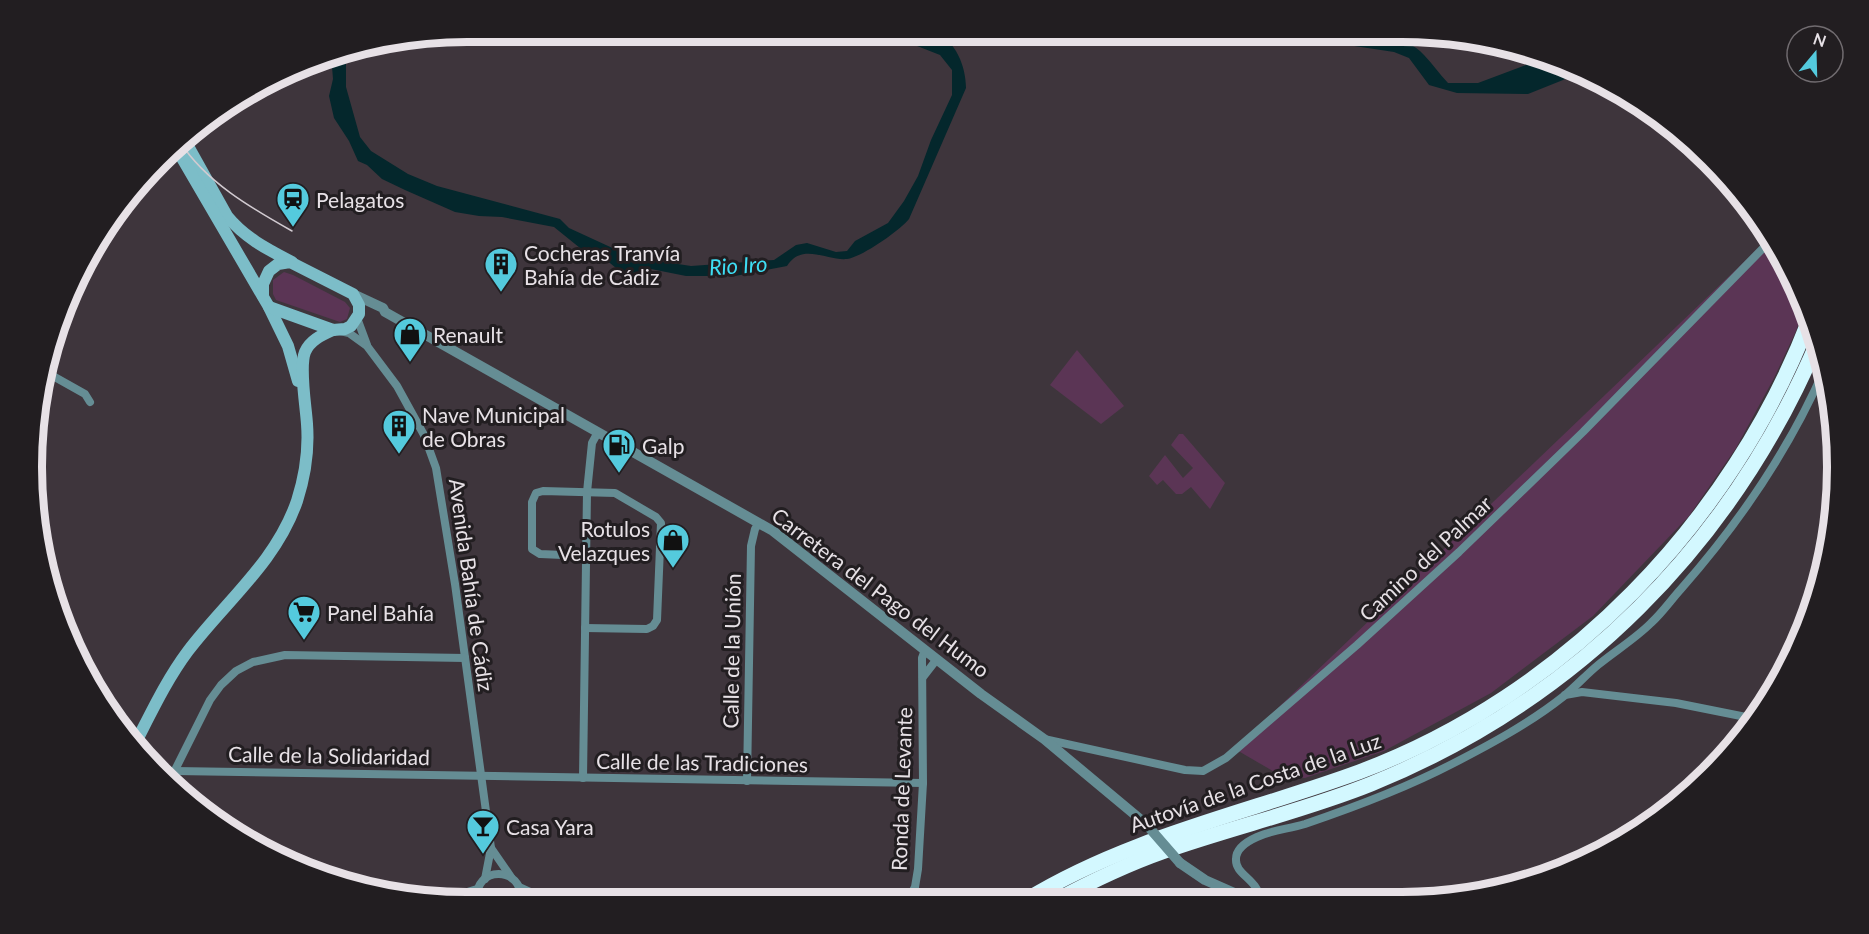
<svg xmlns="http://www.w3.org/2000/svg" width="1869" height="934" viewBox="0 0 1869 934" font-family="Lato,sans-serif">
  <rect width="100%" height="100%" fill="#3e353c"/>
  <g fill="#5b3555">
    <path d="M 1770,237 L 1779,249 L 1805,305 L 1796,331 L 1774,378 L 1736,448 L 1689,516 L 1593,616 L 1491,693 L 1384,751 L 1305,778 L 1283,777 L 1235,749 Z"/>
    <path d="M 284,272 L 293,275 L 345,302 L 350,308 L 347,319 L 340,322 L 276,300 L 273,294 L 273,280 Z"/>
    <path d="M 1077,350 L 1124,406 L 1101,424 L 1050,385 Z"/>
    <path d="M 1179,434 L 1183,434 L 1225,483 L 1210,509 L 1191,487 L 1182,494 L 1176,494 L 1163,480 L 1157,485 L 1149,476 L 1165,455 L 1183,478 L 1193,468 L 1171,445 Z"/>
  </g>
  <g fill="#04272c">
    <path d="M 910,32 C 917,32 927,30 934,32 C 956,40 966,67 966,88 L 909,219 C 899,231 862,257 847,259 C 827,261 802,242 787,266 L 735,276 L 686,276 L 651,269 L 632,273 L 621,272 L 600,255 L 580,248 L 554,227 L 502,217 L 479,216 L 455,212 L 405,190 L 382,179 L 367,165 L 358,161 L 349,141 L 334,118 L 329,96 L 333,79 L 331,54 L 349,51 L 346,61 L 346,87 L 360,137 L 371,151 L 408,174 L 437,186 L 560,219 L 569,228 L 632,257 L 691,266 L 774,260 L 796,245 L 807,243 L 836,252 L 847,251 L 855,241 L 888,223 L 904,201 L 918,176 L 931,140 L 952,95 L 952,70 L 940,55 L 912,44 Z"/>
    <path d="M 1299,32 C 1335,32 1398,26 1424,55 C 1433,64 1439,74 1448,83 L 1478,83 L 1545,58 L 1579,71 L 1563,80 L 1528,94 L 1457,93 L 1429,85 L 1409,58 L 1394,52 L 1308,39 Z"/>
  </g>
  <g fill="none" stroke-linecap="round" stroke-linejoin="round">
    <g stroke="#658d94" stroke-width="8">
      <path d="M 357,318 L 367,345"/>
      <path d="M 340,331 L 349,333 L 367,346 L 397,386 L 424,435 L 436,468 L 455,584 L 491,848 L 485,879"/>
      <path d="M 44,371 L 85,394 L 90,402"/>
      <path d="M 585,628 L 647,629 L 653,626 L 657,620 L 661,523 L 656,517 L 615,493 L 543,491 L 536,493 L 532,502 L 532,549 L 540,554 L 586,556"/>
      <path d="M 923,677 L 937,659"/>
      <path d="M 1565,695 L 1582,692 L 1676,703 L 1756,719"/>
      <path d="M 1044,739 L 1185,770 L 1203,771 L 1226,758 L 1357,645 L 1459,552 L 1583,432 L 1772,239"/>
      <path d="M 175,771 L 923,783"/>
      <path d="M 583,778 L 587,492 L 592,443 L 598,432"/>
      <path d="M 747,781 L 751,546 L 755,529 L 759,523"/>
      <path d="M 169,782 L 210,700 L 221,685 L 236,671 L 253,662 L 285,655 L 465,658"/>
      <path d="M 491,848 L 511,877"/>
      <path d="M 519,887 L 541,897"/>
      <path d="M 401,895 L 451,897 L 477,889"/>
      <path d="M 452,897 L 466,902"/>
      <path d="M 1260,899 C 1257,878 1235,875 1236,859 C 1236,848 1248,841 1257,837 C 1272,830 1289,829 1305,824 C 1355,807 1404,789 1452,764 C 1491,744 1530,723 1564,696 C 1576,686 1586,675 1598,665 C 1615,651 1635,639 1651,623 C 1662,613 1671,600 1681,589 C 1740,522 1788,452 1824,370"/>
      <path d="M 908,900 L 915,887 L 918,869 L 923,783 L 922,658 L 925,650"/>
      <path d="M 477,901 C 473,865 524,865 521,901"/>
      <path d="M 528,901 L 541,897 L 731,901"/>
    </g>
    <g stroke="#658d94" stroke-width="10">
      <path d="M 353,294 L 383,308 L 385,312 L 773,531 L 981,694 L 1044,739 L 1146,824"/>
      <path d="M 1180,863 L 1205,880 L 1248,899"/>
    </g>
    <g stroke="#7cbdc8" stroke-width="12">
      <path d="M 184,139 L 227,216 C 245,238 267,249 292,262"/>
      <path d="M 175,146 L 269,307 L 288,346 L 298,381"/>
      <path d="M 263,296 L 263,284 L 269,271 L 278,264 L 290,262 L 353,294 L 359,305 L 359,314 L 351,326 L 345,329 L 333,330 L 269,307"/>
      <path d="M 136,742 C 152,711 167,679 188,651 C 226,601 276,562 297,501 C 305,476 309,450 307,424 C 306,407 299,367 305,352 C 310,340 322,335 333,330"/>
    </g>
    <g stroke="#d3f8ff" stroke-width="15">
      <path d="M 1026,900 C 1129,837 1247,813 1359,772 C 1565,695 1732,522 1810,318"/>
      <path d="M 1057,900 C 1092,881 1128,864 1165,851 C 1233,827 1304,811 1371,784 C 1576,701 1732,544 1818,341"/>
    </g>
    <path stroke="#d1cad0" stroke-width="1.5" d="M 180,142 C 206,182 251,208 292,231"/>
    <path stroke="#658d94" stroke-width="10" d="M 1146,824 L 1180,863"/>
  </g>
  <defs>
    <g id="station-pin" transform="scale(1.725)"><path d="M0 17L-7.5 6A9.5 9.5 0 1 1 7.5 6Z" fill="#54cadd" stroke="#221e21"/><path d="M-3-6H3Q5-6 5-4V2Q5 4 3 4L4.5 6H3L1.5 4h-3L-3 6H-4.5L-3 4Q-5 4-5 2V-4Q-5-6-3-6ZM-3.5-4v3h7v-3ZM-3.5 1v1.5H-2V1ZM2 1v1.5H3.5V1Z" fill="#111"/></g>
    <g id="building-pin" transform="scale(1.725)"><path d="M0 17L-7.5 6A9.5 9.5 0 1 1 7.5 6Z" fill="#54cadd" stroke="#221e21"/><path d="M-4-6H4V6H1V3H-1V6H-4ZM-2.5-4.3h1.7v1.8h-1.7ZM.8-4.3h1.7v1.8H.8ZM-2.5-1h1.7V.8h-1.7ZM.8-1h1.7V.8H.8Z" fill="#111"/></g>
    <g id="shop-pin" transform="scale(1.725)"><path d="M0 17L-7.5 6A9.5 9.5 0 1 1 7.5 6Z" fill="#54cadd" stroke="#221e21"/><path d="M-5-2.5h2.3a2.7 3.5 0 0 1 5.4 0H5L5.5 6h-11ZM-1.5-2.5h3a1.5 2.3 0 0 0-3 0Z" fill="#111"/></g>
    <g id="fuel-pin" transform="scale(1.725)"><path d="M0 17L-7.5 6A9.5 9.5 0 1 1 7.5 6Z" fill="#54cadd" stroke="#221e21"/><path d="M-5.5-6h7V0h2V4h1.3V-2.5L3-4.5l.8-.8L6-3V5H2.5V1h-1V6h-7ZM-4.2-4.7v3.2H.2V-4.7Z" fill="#111"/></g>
    <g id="supermarket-pin" transform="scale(1.725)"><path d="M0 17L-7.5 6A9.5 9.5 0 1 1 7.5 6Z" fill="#54cadd" stroke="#221e21"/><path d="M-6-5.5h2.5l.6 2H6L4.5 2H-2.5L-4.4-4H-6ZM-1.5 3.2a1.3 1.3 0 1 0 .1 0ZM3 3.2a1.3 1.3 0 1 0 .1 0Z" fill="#111"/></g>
    <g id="bar-pin" transform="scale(1.725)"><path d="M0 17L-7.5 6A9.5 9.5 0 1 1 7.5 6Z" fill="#54cadd" stroke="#221e21"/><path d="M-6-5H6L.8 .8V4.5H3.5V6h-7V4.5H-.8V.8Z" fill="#111"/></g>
  </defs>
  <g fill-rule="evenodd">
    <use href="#station-pin" x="293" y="199"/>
    <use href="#building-pin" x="501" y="264"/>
    <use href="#shop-pin" x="410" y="334"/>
    <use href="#building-pin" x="399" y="426"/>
    <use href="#fuel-pin" x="619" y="445"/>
    <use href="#shop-pin" x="673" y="540"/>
    <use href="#supermarket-pin" x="304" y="612"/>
    <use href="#bar-pin" x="483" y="826"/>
  </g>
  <g text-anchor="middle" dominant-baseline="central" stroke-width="6" stroke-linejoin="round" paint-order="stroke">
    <g font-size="21" fill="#e7e1e6" stroke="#221e21" text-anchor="start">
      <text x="316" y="199">Pelagatos</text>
      <text x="524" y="252">Cocheras Tranvía<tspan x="524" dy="24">Bahía de Cádiz</tspan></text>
      <text x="433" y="334">Renault</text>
      <text x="422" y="414">Nave Municipal<tspan x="422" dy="24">de Obras</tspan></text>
      <text x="642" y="445">Galp</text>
      <text x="650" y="528" text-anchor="end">Rotulos<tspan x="650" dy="24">Velazques</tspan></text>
      <text x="327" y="612">Panel Bahía</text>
      <text x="506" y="826">Casa Yara</text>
    </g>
    <g font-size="21" fill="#e7e1e6" stroke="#221e21">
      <text transform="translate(1425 558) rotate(-43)">Camino del Palmar</text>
      <text transform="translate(472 585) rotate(82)">Avenida Bahía de Cádiz</text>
      <text transform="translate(881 592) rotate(37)">Carretera del Pago del Humo</text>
      <text transform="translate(731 651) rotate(-89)">Calle de la Unión</text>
      <text transform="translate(329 755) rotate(1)">Calle de la Solidaridad</text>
      <text transform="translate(702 762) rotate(1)">Calle de las Tradiciones</text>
      <text transform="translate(1255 782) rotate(-19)">Autovía de la Costa de la Luz</text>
      <text transform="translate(901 789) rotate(-88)">Ronda de Levante</text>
    </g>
    <g font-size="22" font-style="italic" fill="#3edef4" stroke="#221e21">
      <text transform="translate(738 265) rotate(-4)">Rio Iro</text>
    </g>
  </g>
  <path d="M0 0H1869V934H0ZM467 42H1402A425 425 0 0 1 1827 467V467A425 425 0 0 1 1402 892H467A425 425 0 0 1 42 467V467A425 425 0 0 1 467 42Z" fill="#221e21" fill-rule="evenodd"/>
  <path fill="none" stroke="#e7e1e6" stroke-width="8" d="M467 42H1402A425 425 0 0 1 1827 467V467A425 425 0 0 1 1402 892H467A425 425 0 0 1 42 467V467A425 425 0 0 1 467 42Z"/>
  <g transform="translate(1815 54) rotate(19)"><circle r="28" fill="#221e21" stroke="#716c70" stroke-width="1.5"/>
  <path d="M0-4.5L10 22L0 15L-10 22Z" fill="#54cadd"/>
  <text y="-9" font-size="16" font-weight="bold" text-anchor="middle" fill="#e7e1e6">N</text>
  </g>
</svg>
